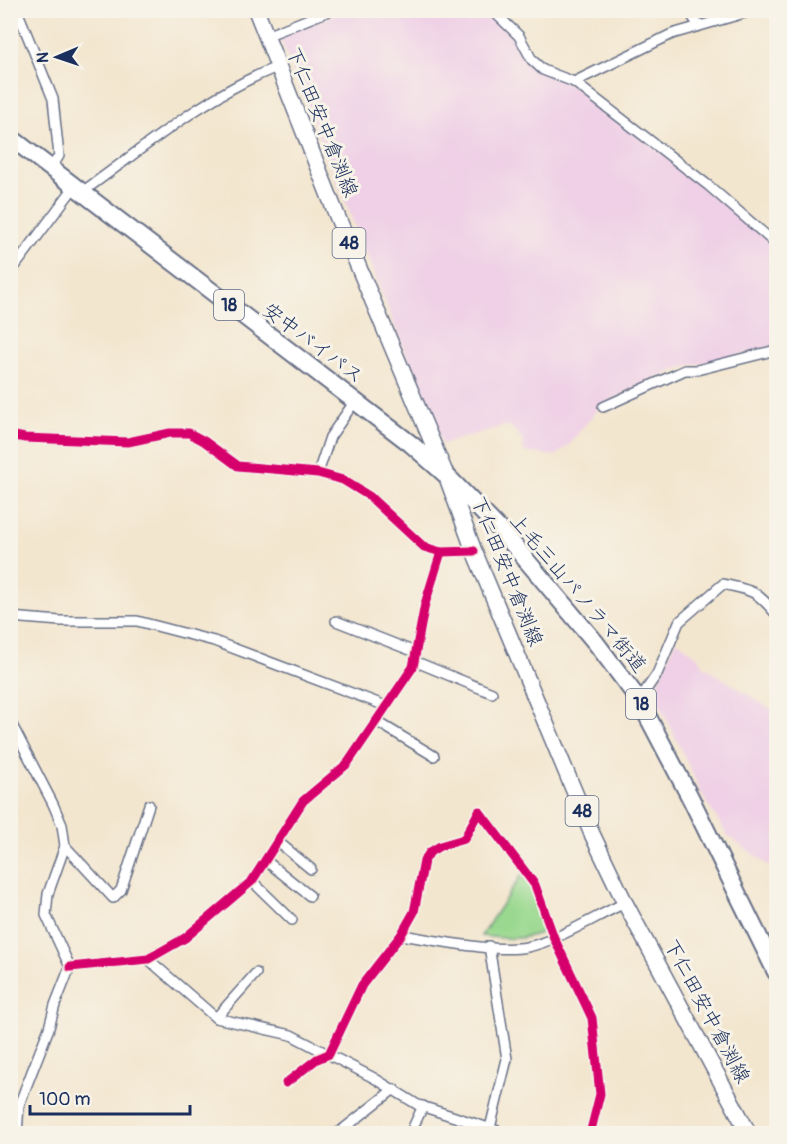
<svg xmlns="http://www.w3.org/2000/svg" width="787" height="1144" viewBox="0 0 787 1144" font-family="Pangolin,'Klee One',sans-serif">
  <rect width="100%" height="100%" fill="#f7f3e8"/>
  <filter id="ink" filterUnits="userSpaceOnUse"><feTurbulence type="fractalNoise" baseFrequency=".0167" numOctaves="2"/><feDisplacementMap in="SourceGraphic" scale="12" xChannelSelector="R" yChannelSelector="G"/><feConvolveMatrix kernelMatrix="1 2 1 2 8 2 1 2 1" color-interpolation-filters="sRGB"/></filter>
  <filter id="wash" filterUnits="userSpaceOnUse"><feTurbulence type="fractalNoise" baseFrequency=".008" numOctaves="4" result="noise"/><feDisplacementMap in="SourceGraphic" scale="24" xChannelSelector="R" yChannelSelector="G"/><feGaussianBlur stdDeviation="1.35" result="paint"/><feColorMatrix in="noise" values="0 0 0 0 0 0 0 0 0 0 0 0 0 0 0 0 0 1.4 0 .05"/><feComposite in="paint" operator="in"/></filter>
  <g filter="url(#wash)">
    <rect width="100%" height="100%" fill="#f3e6cf"/>
    <g fill="#efd0e6">
      <path d="M 343,11 L 486,11 L 516,38 L 529,62 L 573,86 L 643,137 L 776,247 L 776,347 L 679,368 L 601,405 L 568,446 L 555,456 L 524,452 L 523,440 L 510,426 L 503,426 L 442,444 L 279,36 Z"/>
      <path d="M 676,640 L 697,656 L 705,667 L 772,710 L 776,706 L 776,871 L 728,836 L 703,797 L 654,692 Z"/>
    </g>
    <path fill="#99d88e" stroke="#5a8476" stroke-width="1.5" d="M 522,874 L 533,887 L 546,931 C 520,941 507,939 481,936 Z"/>
  </g>
  <g filter="url(#ink)">
    <g fill="none" stroke-linecap="round" stroke-linejoin="round">
      <g stroke="#676f86" stroke-width="12">
        <g id="minor">
          <path d="M 17,10 L 53,99 L 59,156 L 51,168"/>
          <path d="M 492,10 L 519,36 L 532,60 L 543,70 L 574,82 L 709,186 L 776,244"/>
          <path d="M 688,10 L 699,26"/>
          <path d="M 266,36 L 331,10"/>
          <path d="M 574,82 L 672,34 L 755,10"/>
          <path d="M 82,192 C 144,148 206,95 277,67"/>
          <path d="M 10,273 L 75,186"/>
          <path d="M 603,407 L 685,370 L 697,370 L 776,350"/>
          <path d="M 10,435 L 25,438 L 128,442 L 170,433 L 189,433 L 204,441 L 238,466 L 318,473 L 343,480 L 369,496 L 424,547 L 441,552 L 474,551"/>
          <path d="M 318,473 L 330,437 L 355,401"/>
          <path d="M 10,617 L 60,621 L 137,621 L 214,641 L 386,706"/>
          <path d="M 336,621 L 415,652"/>
          <path d="M 414,661 L 492,693"/>
          <path d="M 639,700 L 657,674 L 679,622 L 723,584 C 752,590 757,591 776,614"/>
          <path d="M 10,721 L 53,804 L 62,825 L 65,846 L 48,894 L 46,915 L 70,967 L 55,1005 L 49,1028 L 19,1105 L 17,1134"/>
          <path d="M 376,721 L 434,756"/>
          <path d="M 277,841 L 311,869"/>
          <path d="M 65,846 L 113,898 L 121,890 L 149,805"/>
          <path d="M 265,860 L 310,896"/>
          <path d="M 252,881 L 292,920"/>
          <path d="M 401,935 C 436,940 495,953 527,947 C 557,941 596,916 625,903"/>
          <path d="M 489,946 L 507,1059 L 490,1128"/>
          <path d="M 148,959 L 216,1018 L 291,1035 L 374,1078 L 418,1105 L 507,1134"/>
          <path d="M 70,967 L 148,959 L 185,938 L 252,881 L 303,801 L 347,764 L 413,667 L 425,604 L 441,552"/>
          <path d="M 216,1018 L 256,973"/>
          <path d="M 286,1083 L 317,1059 L 329,1054 L 362,985 L 401,935 L 414,912 L 424,861 L 430,852 L 440,846 L 464,839 L 479,811 L 535,885 L 554,938 L 592,1018 L 600,1094 L 590,1134"/>
          <path d="M 337,1134 L 394,1089"/>
          <path d="M 410,1134 L 423,1106"/>
        </g>
      </g>
      <g stroke="#676f86" stroke-width="18">
        <path id="primary" d="M 256,10 L 335,211 L 446,475 L 474,551 L 592,834 L 625,903 L 749,1134"/>
      </g>
      <g stroke="#676f86" stroke-width="20">
        <path id="trunk" d="M 10,137 L 411,444 L 446,475 L 506,536 L 596,643 L 639,700 L 691,799 L 776,972"/>
      </g>
      <use href="#minor" stroke="#fff" stroke-width="9"/>
      <use href="#primary" stroke="#fff" stroke-width="15"/>
      <use href="#trunk" stroke="#fff" stroke-width="16"/>
      <g stroke="#f7f3e8" stroke-width="13">
        <g id="cycleway">
          <path d="M 10,435 L 25,438 L 128,442 L 170,433 L 189,433 L 204,441 L 238,466 L 318,473 L 343,480 L 369,496 L 424,547 L 441,552 L 474,551"/>
          <path d="M 70,967 L 148,959 L 185,938 L 252,881 L 303,801 L 347,764 L 413,667 L 425,604 L 441,552"/>
          <path d="M 286,1083 L 317,1059 L 329,1054 L 362,985 L 401,935 L 414,912 L 424,861 L 430,852 L 440,846 L 464,839 L 479,811 L 535,885 L 554,938 L 592,1018 L 600,1094 L 590,1134"/>
        </g>
      </g>
      <use href="#cycleway" stroke="#d6006c" stroke-width="9"/>
    </g>
  </g>
  <g text-anchor="middle" dominant-baseline="central" stroke-width="6" stroke-linejoin="round" paint-order="stroke">
    <g fill="#f7f3e8" stroke="#5d6a87" stroke-width="1.5">
      <rect x="332.5" y="228" width="33" height="30" rx="4.5"/>
      <rect x="214" y="290" width="30" height="30" rx="4.5"/>
      <rect x="626" y="689" width="30" height="30" rx="4.5"/>
      <rect x="565.5" y="796" width="33" height="30" rx="4.5"/>
    </g>
    <g font-size="18" font-weight="bold" fill="#1b2f5e">
      <text x="349" y="243">48</text>
      <text x="229" y="305">18</text>
      <text x="641" y="704">18</text>
      <text x="582" y="811">48</text>
    </g>
    <g font-size="20" fill="#1b2f5e" stroke="#f7f3e8">
      <text transform="translate(322 122) rotate(68)">下仁田安中倉渕線</text>
      <text transform="translate(313 343) rotate(37)">安中バイパス</text>
      <text transform="translate(507 571) rotate(68)">下仁田安中倉渕線</text>
      <text transform="translate(578 593) rotate(50)">上毛三山パノラマ街道</text>
      <text transform="translate(707 1011) rotate(62)">下仁田安中倉渕線</text>
    </g>
  </g>
  <rect width="787" height="1144" fill="none" stroke="#f7f3e8" stroke-width="36"/>
  <g transform="translate(57 57) rotate(268)" stroke="#f7f3e8" stroke-width="4.5" paint-order="stroke">
  <path d="M0-4.5L10 22L0 15L-10 22Z" fill="#1b2f5e"/>
  <text y="-9" font-size="16" font-weight="bold" text-anchor="middle" fill="#1b2f5e">N</text>
  </g>
  <path d="M30 1105v9h160v-9" fill="none" stroke="#1b2f5e" stroke-width="3"/>
  <text x="39" y="1105" font-size="18" fill="#1b2f5e" stroke="#f7f3e8" stroke-width="4.5" paint-order="stroke">100 m</text>
</svg>
